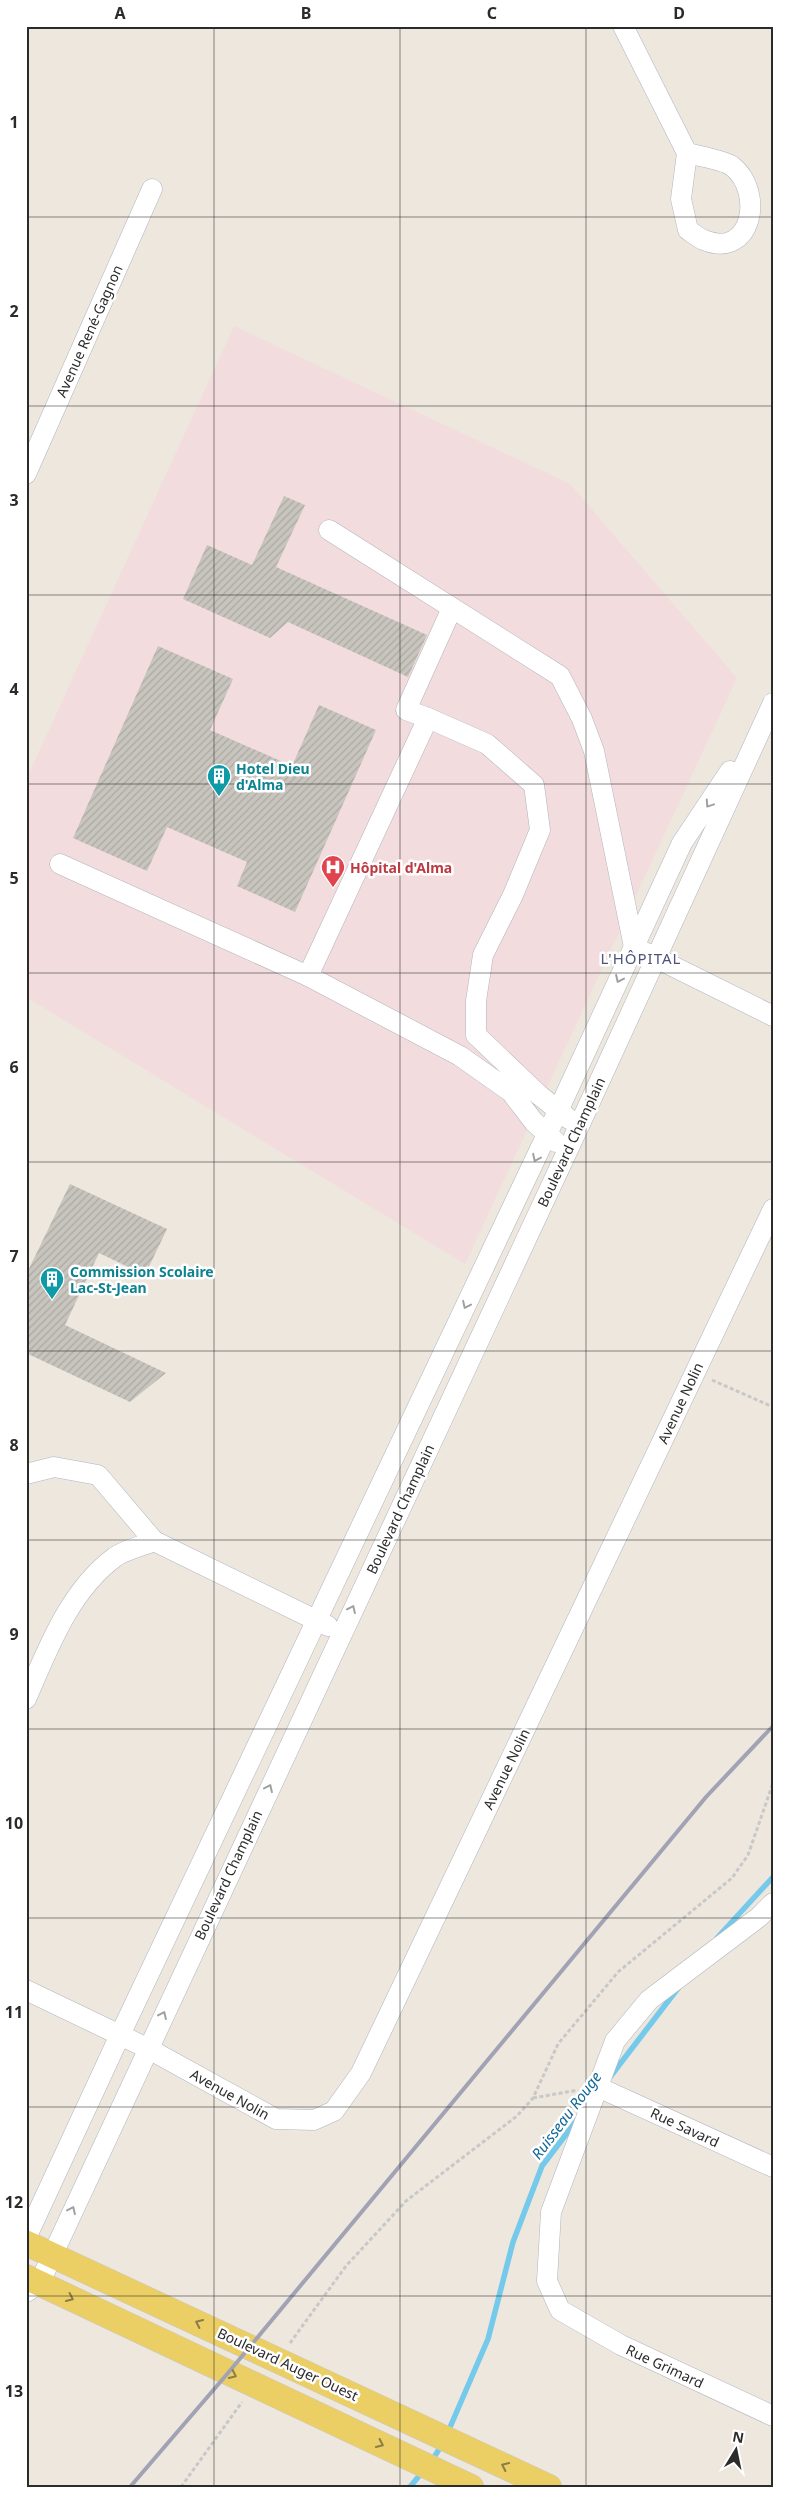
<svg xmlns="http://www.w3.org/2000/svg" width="799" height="2513" viewBox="0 0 799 2513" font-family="'Noto Sans',sans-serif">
  <defs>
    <pattern id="building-hatch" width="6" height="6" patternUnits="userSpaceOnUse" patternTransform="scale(1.25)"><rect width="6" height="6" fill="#c8c4be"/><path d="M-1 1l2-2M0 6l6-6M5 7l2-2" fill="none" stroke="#aca9a3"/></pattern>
  </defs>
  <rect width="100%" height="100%" fill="#ede7de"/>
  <path fill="#f3dcdd" d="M 234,326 L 570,484 L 737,678 L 465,1264 L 26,997 L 26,780 Z"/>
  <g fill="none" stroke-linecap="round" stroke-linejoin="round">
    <g stroke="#75c9eb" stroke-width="5.5">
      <path d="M 717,1938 L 773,1877"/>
      <path d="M 610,2077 L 679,1987"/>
      <path d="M 448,2432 L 488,2339 L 513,2242 L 542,2166 L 577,2120"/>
      <path d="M 431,2462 L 443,2443"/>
      <path d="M 410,2487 L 423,2471"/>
    </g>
  </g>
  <g fill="url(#building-hatch)">
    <path d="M 284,496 L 305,505 L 276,567 L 427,635 L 408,677 L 288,622 L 270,638 L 183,599 L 207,545 L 252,565 Z"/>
    <path d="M 158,646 L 233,679 L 210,730 L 292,766 L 319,705 L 376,730 L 295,912 L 237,886 L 247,862 L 167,827 L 147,871 L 73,838 Z"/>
    <path d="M 70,1184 L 167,1229 L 145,1275 L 99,1253 L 65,1325 L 166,1373 L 130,1402 L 26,1353 L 26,1275 Z"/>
  </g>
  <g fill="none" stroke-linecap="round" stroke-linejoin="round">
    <g stroke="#b1b4be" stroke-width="21">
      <g id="minor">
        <path d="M 623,26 L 687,153 L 681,199 L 688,230 C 693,233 698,238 704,240 C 752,260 765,192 732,166 C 724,160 698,156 687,153"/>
        <path d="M 26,474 L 152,189"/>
        <path d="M 329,530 L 560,676 L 582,719 L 594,751 L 634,947 L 773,1016"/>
        <path d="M 428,718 L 406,710 L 452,608"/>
        <path d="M 60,864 L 308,976"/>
        <path d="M 556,1142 L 534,1122 L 511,1092 L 460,1056 L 308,976 L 428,718 L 487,744 L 534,785 L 540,830 L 513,895 L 483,955 L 476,1001 L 476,1035 L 539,1095 L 569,1119"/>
        <path d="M 26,1474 L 54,1467 L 98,1475 L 154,1541"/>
        <path d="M 26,1699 C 48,1649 69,1591 115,1557 C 125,1550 142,1546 154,1541 L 328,1626"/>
        <path d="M 773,1903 L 759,1917 L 649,2000 L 615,2041 L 551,2212 L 547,2281 L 560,2310 L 621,2345 L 773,2416"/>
        <path d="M 26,1990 L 147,2048 L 276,2119 L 314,2120 L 334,2111 L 361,2073 L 773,1209"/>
        <path d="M 598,2087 L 773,2167"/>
        <path d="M 26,2238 L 120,2035 L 558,1111 L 682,843 L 730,771"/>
        <path d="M 26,2292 L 39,2284 L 579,1126 L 773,703"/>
      </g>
    </g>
    <g stroke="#c8c8c8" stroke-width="26">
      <g id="major">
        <path d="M 26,2243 L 549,2487"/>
        <path d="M 26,2277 L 471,2487"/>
      </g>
    </g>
    <g stroke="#c8c8c8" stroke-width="3" stroke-dasharray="4 2.5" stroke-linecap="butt">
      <path d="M 712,1380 L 773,1407"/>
      <path d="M 533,2098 L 578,2090"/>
      <path d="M 290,2343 L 346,2266 L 406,2201 L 517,2116 L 533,2098 L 558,2044 L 618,1972 L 732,1878 L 748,1855 L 773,1783"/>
      <path d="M 181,2487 L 242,2402"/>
    </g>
    <use href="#minor" stroke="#fff" stroke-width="20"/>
    <use href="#major" stroke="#eccf64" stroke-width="25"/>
    <path stroke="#a1a3b5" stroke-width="4" d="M 130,2487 L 228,2373 L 706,1797 L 773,1726"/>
  </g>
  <defs><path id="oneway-chevron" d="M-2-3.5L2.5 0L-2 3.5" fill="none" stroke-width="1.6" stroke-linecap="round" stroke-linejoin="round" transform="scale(1.25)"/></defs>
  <g stroke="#a0a0a0">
    <use href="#oneway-chevron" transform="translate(709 804) rotate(124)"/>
    <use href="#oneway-chevron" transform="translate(619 979) rotate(115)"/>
    <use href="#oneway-chevron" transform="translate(536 1158) rotate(115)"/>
    <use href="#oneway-chevron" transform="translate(466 1305) rotate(115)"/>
    <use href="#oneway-chevron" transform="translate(352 1609) rotate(-65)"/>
    <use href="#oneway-chevron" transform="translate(269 1788) rotate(-65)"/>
    <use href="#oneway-chevron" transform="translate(163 2015) rotate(-65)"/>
    <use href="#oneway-chevron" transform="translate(72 2210) rotate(-65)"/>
  </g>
  <g stroke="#8c7d48">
    <use href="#oneway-chevron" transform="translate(70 2298) rotate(25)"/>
    <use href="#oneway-chevron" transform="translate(199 2323) rotate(-155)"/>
    <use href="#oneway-chevron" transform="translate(233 2375) rotate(25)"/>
    <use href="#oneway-chevron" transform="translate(380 2444) rotate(25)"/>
    <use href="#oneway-chevron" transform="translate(505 2466) rotate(-155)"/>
  </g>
  <path fill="none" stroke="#2b2b2b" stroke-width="1" stroke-opacity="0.55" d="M 214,26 L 214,2487M 400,26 L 400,2487M 586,26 L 586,2487M 26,217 L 773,217M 26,406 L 773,406M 26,595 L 773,595M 26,784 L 773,784M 26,973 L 773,973M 26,1162 L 773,1162M 26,1351 L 773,1351M 26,1540 L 773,1540M 26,1729 L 773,1729M 26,1918 L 773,1918M 26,2107 L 773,2107M 26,2296 L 773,2296"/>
  <defs>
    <g id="building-pin" transform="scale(1.25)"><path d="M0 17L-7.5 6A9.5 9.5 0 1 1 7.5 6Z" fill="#0f9aa8" stroke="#fff"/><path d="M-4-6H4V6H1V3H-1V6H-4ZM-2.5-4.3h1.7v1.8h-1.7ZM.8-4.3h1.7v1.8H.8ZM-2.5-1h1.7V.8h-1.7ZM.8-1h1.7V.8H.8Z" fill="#fff"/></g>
    <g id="hospital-pin" transform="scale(1.25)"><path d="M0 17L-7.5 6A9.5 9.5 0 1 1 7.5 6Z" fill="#e0444e" stroke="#fff"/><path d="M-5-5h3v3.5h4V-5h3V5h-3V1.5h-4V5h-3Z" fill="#fff"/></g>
  </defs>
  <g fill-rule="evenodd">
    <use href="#building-pin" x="219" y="776"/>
    <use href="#hospital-pin" x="333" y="867"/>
    <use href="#building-pin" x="52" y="1279"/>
  </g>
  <g text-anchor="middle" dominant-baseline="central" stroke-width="5" stroke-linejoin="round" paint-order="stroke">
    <g font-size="14" fill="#2b2b2b" stroke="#fff">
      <text transform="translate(89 331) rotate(-66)">Avenue René-Gagnon</text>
      <text transform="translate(571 1142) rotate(-65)">Boulevard Champlain</text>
      <text transform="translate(680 1403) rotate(-65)">Avenue Nolin</text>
      <text transform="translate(400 1509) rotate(-65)">Boulevard Champlain</text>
      <text transform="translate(506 1769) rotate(-64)">Avenue Nolin</text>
      <text transform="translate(228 1875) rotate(-65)">Boulevard Champlain</text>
      <text transform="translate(230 2094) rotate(29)">Avenue Nolin</text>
      <text transform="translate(685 2127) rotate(25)">Rue Savard</text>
      <text transform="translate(288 2364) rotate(25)">Boulevard Auger Ouest</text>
      <text transform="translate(665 2366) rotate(25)">Rue Grimard</text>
    </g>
    <g font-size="14" font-weight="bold" fill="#0d838f" stroke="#fff" text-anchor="start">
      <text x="236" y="768">Hotel Dieu<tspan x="236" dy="16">d'Alma</tspan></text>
      <text x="70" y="1271">Commission Scolaire<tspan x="70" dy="16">Lac-St-Jean</tspan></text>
    </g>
    <g font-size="14" font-weight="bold" fill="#be3a42" stroke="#fff" text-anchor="start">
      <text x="350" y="867">Hôpital d'Alma</text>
    </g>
    <g font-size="15" letter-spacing="1" fill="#4d547b" stroke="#fff">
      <text x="641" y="958">L'HÔPITAL</text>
    </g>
    <g font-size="15" font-style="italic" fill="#126899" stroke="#fff">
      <text transform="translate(566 2115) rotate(-53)">Ruisseau Rouge</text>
    </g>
  </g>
  <rect width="799" height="2513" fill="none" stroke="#ffffff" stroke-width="55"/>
  <g transform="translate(736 2450) rotate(10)" stroke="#ffffff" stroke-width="4" paint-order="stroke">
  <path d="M0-4L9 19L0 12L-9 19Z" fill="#2b2b2b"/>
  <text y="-8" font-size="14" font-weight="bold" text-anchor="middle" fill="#2b2b2b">N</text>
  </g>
  <rect x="28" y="28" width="744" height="2458" fill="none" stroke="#2b2b2b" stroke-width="2"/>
  <g font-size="16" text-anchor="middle" font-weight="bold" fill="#2b2b2b">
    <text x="120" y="19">A</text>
    <text x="306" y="19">B</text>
    <text x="492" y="19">C</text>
    <text x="679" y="19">D</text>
    <text x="14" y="128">1</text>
    <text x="14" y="317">2</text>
    <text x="14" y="506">3</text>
    <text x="14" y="695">4</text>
    <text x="14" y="884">5</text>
    <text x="14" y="1073">6</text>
    <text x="14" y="1262">7</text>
    <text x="14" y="1451">8</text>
    <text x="14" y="1640">9</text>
    <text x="14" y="1829">10</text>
    <text x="14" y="2018">11</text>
    <text x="14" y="2208">12</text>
    <text x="14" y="2397">13</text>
  </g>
</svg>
